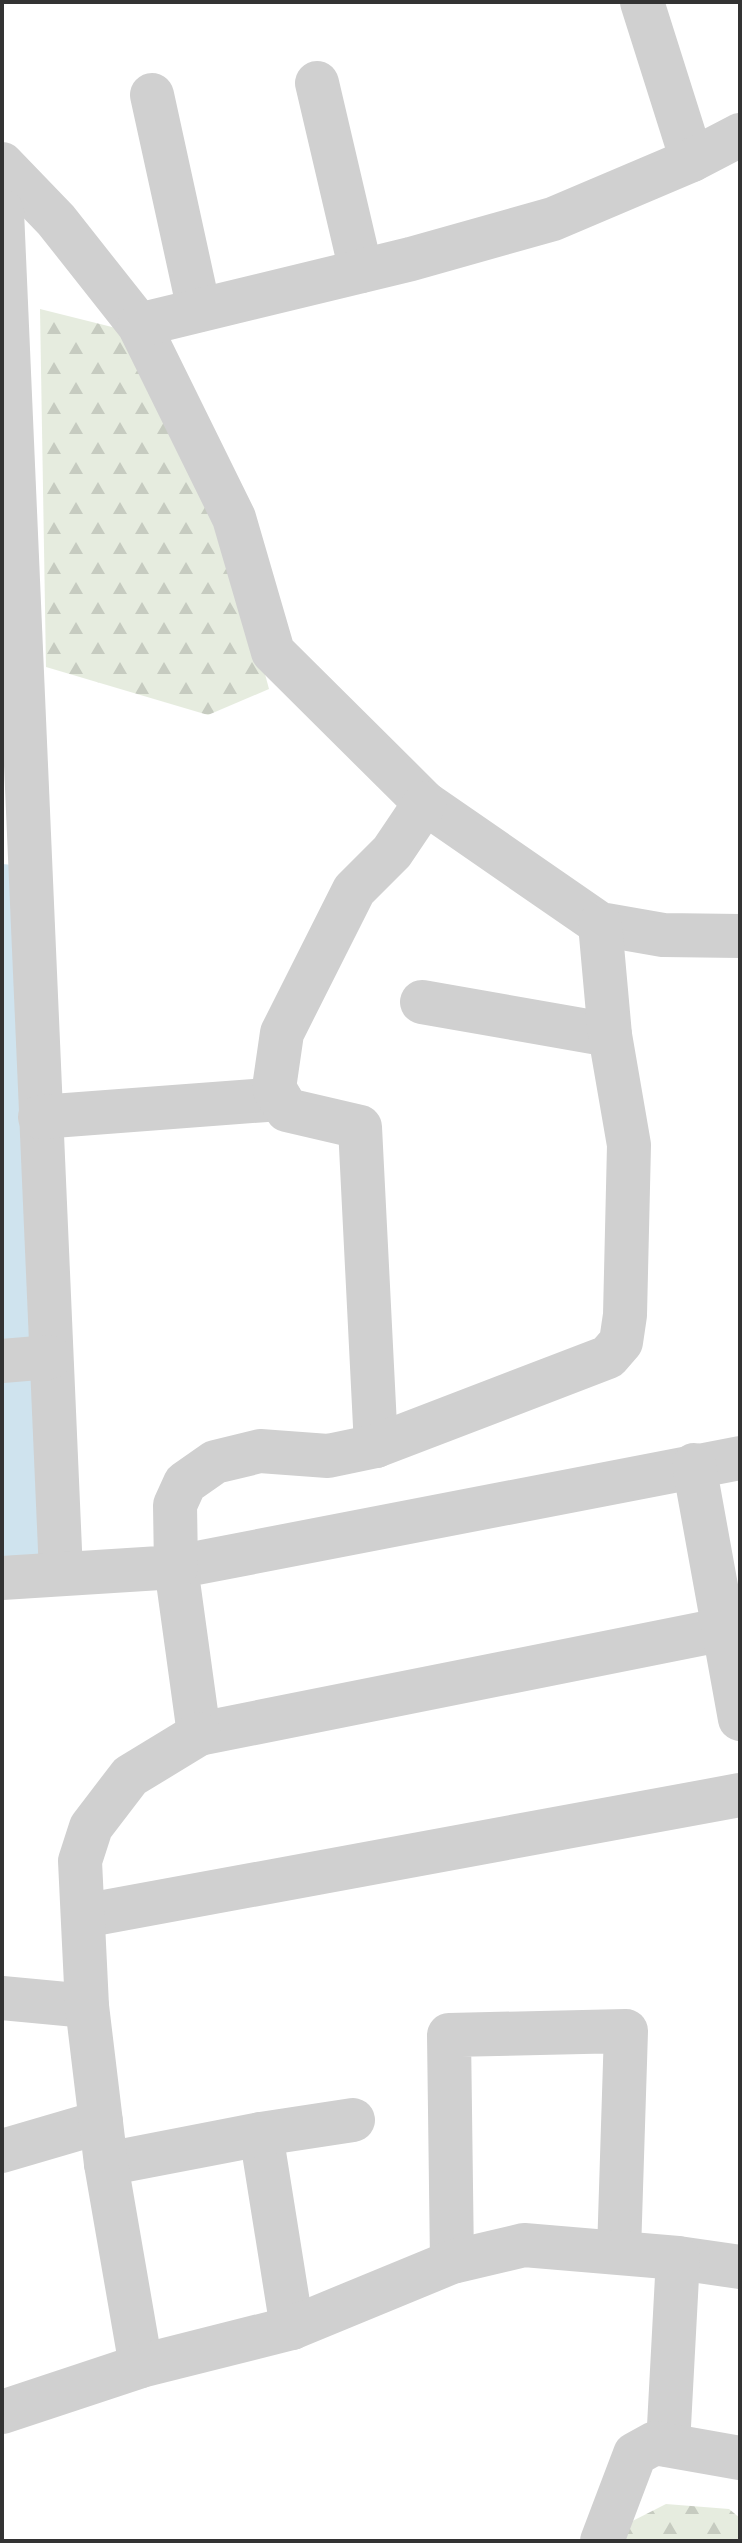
<svg xmlns="http://www.w3.org/2000/svg" width="742" height="2543" viewBox="0 0 742 2543" font-family="'Work Sans',sans-serif">
  <defs>
    <pattern id="forest-firs" width="22" height="20" patternUnits="userSpaceOnUse" patternTransform="scale(2)"><rect width="22" height="20" fill="#e6ecdf"/><path d="M5 1l3.5 6h-7zM16 11l3.5 6h-7z" fill="#c6cbc0"/></pattern>
  </defs>
  <rect width="100%" height="100%" fill="#fff"/>
  <g fill="url(#forest-firs)">
    <path d="M 40,309 L 132,332 L 224,521 L 269,689 L 208,715 L 46,667 Z"/>
    <path d="M 666,2504 L 729,2509 L 740,2518 L 740,2541 L 593,2541 Z"/>
  </g>
  <g fill="none" stroke-linecap="round" stroke-linejoin="round">
    <g stroke="#cfe3ee" stroke-width="66">
      <path d="M 2,897 L 20,1333"/>
      <path d="M 2,1560 L 32,1558 L 35,1550 L 24,1382"/>
    </g>
    <g stroke="#d0d0d0" stroke-width="44">
      <path d="M 642,2 L 692,160"/>
      <path d="M 317,83 L 361,271"/>
      <path d="M 152,95 L 199,310"/>
      <path d="M 2,164 L 56,220 L 139,325 L 234,518 L 273,652 L 425,803 L 600,924 L 663,935 L 740,936"/>
      <path d="M 2,211 L 61,1573"/>
      <path d="M 139,325 L 411,259 L 553,219 L 692,160 L 740,135"/>
      <path d="M 422,1002 L 610,1035"/>
      <path d="M 40,1117 L 280,1099"/>
      <path d="M 2,1361 L 50,1357"/>
      <path d="M 376,1446 L 360,1127 L 287,1110 L 274,1088 L 282,1033 L 354,890 L 392,852 L 425,803"/>
      <path d="M 740,1458 L 176,1567 L 199,1734 L 740,1626"/>
      <path d="M 694,1465 L 740,1719"/>
      <path d="M 2,1578 L 176,1567 L 175,1505 L 185,1483 L 215,1462 L 260,1451 L 328,1456 L 376,1446 L 608,1357 L 621,1342 L 625,1315 L 629,1145 L 610,1035 L 600,924"/>
      <path d="M 83,1916 L 740,1795"/>
      <path d="M 2,1998 L 87,2006"/>
      <path d="M 261,2134 L 292,2328"/>
      <path d="M 2,2151 L 101,2122"/>
      <path d="M 106,2164 L 261,2134 L 353,2120"/>
      <path d="M 452,2262 L 449,2035 L 626,2031 L 619,2252"/>
      <path d="M 141,2366 L 106,2164 L 87,2006 L 80,1861 L 91,1827 L 130,1776 L 199,1734"/>
      <path d="M 2,2412 L 141,2366 L 292,2328 L 452,2262 L 524,2245 L 678,2258 L 740,2267"/>
      <path d="M 668,2445 L 678,2258"/>
      <path d="M 602,2541 L 635,2454 L 655,2443 L 740,2458"/>
    </g>
  </g>
  <rect width="742" height="2543" fill="none" stroke="#333333" stroke-width="8"/>
</svg>
